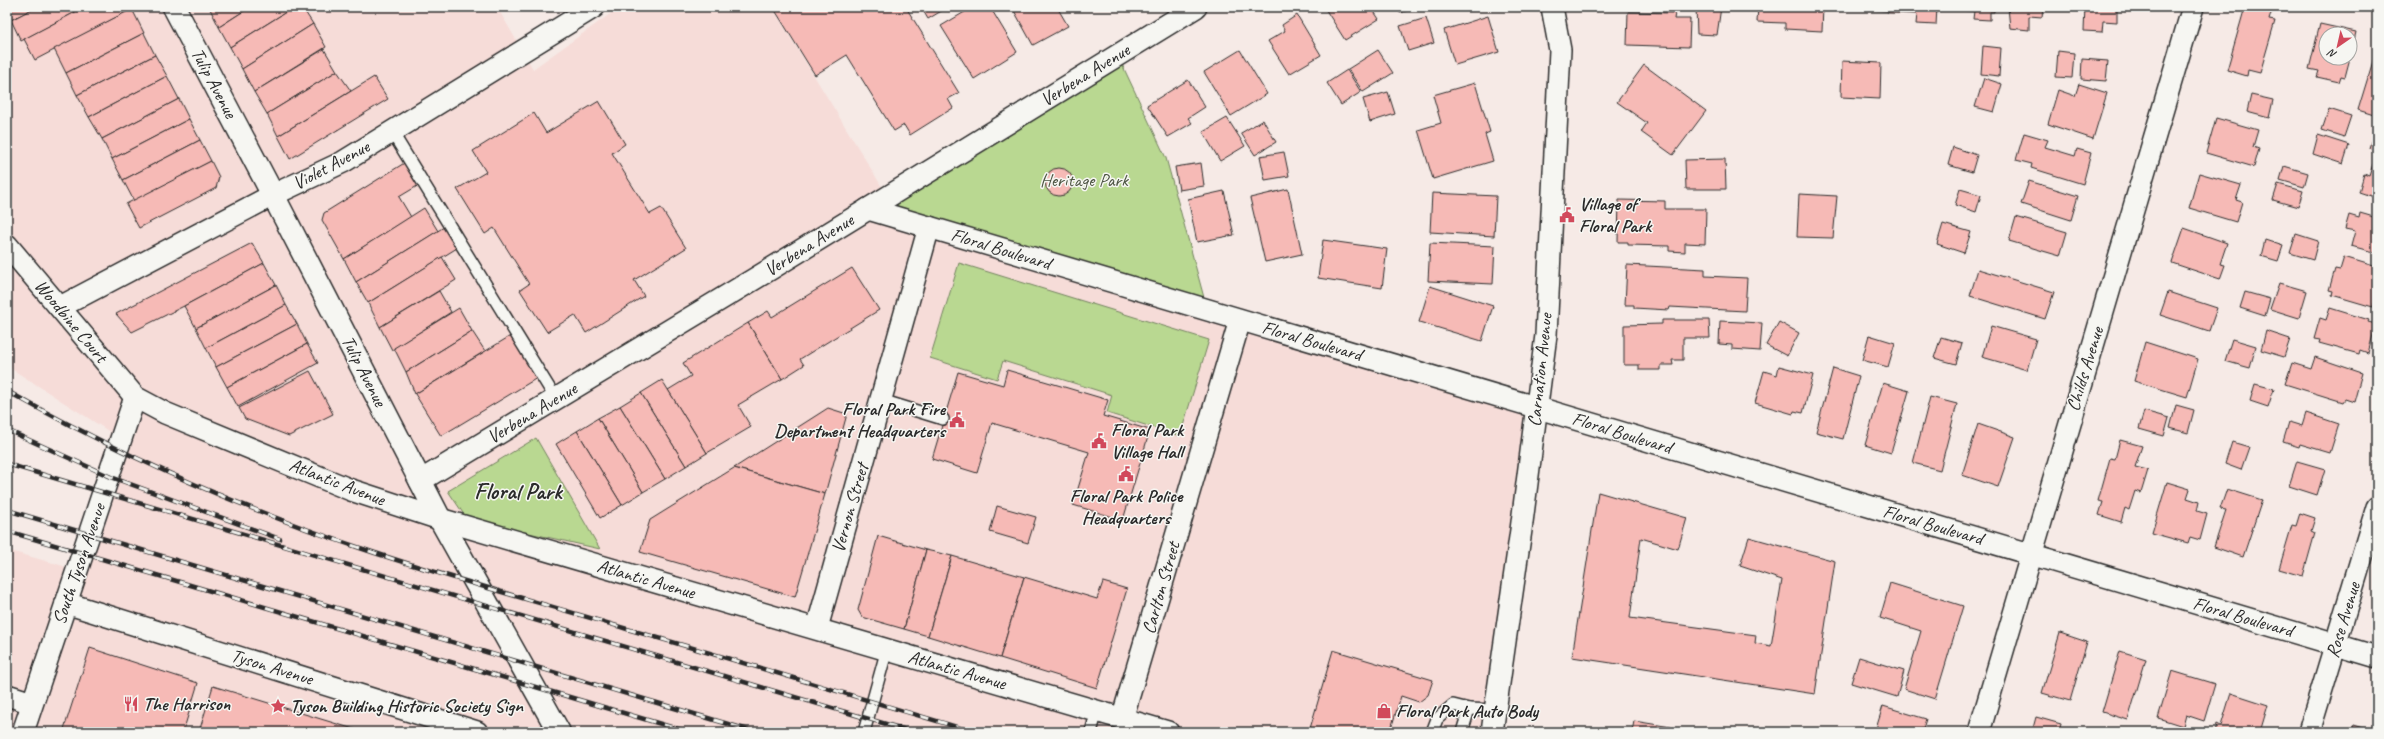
<svg xmlns="http://www.w3.org/2000/svg" width="2384" height="739" viewBox="0 0 2384 739" font-family="Caveat,sans-serif">
  <rect width="100%" height="100%" fill="#f6eae6"/>
  <filter id="ink" filterUnits="userSpaceOnUse"><feTurbulence type="fractalNoise" baseFrequency=".025" numOctaves="2"/><feDisplacementMap in="SourceGraphic" scale="8" xChannelSelector="R" yChannelSelector="G"/><feConvolveMatrix kernelMatrix="1 2 1 2 8 2 1 2 1" color-interpolation-filters="sRGB"/></filter>
  <g filter="url(#ink)">
    <path fill="#f6dcd8" d="M 7,7 L 497,7 L 533,69 L 620,7 L 772,7 L 890,200 L 1533,404 L 1495,732 L 7,732 L 7,550 L 67,567 L 110,432 L 7,366 Z"/>
    <g fill="#b9d891" stroke="#72825e">
      <path d="M 1119,58 L 1166,158 L 1206,305 L 878,207 Z"/>
      <path d="M 959,263 L 1209,340 L 1180,436 L 1107,413 L 1112,395 L 1003,361 L 997,379 L 930,358 Z"/>
      <path d="M 536,438 L 600,549 L 467,519 L 448,491 Z"/>
    </g>
    <g fill="#f6bab6" stroke="#2b2b2b">
      <path d="M 7,7 L 36,7 L 11,20 Z"/>
      <path d="M 36,7 L 85,7 L 21,41 L 11,20 Z"/>
      <path d="M 85,7 L 131,7 L 132,9 L 35,60 L 24,39 Z"/>
      <path d="M 209,7 L 250,7 L 219,27 Z"/>
      <path d="M 250,7 L 294,7 L 230,47 L 219,27 Z"/>
      <path d="M 294,7 L 302,7 L 313,24 L 242,69 L 230,47 Z"/>
      <path d="M 773,7 L 910,7 L 907,9 L 959,93 L 948,99 L 953,108 L 910,135 L 904,125 L 894,131 L 847,55 L 815,75 Z"/>
      <path d="M 921,7 L 940,7 L 943,10 L 928,19 Z"/>
      <path d="M 973,7 L 990,7 L 1017,52 L 974,79 L 941,26 Z"/>
      <path d="M 1012,7 L 1057,7 L 1068,26 L 1033,45 Z"/>
      <path d="M 1324,7 L 1371,7 L 1379,19 L 1345,40 Z"/>
      <path d="M 1397,7 L 1417,7 L 1400,13 Z"/>
      <path d="M 1696,7 L 1721,7 L 1717,35 L 1697,34 Z"/>
      <path d="M 1758,7 L 1823,7 L 1822,31 L 1785,29 L 1785,23 L 1757,22 Z"/>
      <path d="M 1873,7 L 1937,7 L 1936,25 L 1916,24 L 1917,14 L 1888,13 L 1888,11 L 1873,10 Z"/>
      <path d="M 1956,7 L 1994,7 L 1994,12 L 1990,12 L 1990,20 L 1973,19 L 1974,11 L 1956,10 Z"/>
      <path d="M 2008,7 L 2043,7 L 2042,17 L 2029,16 L 2029,30 L 2010,28 Z"/>
      <path d="M 2085,7 L 2117,7 L 2117,22 L 2103,21 L 2102,32 L 2084,31 Z"/>
      <path d="M 2245,7 L 2273,7 L 2269,20 L 2275,21 L 2260,73 L 2248,70 L 2247,76 L 2227,70 Z"/>
      <path d="M 132,9 L 144,33 L 66,73 L 54,49 Z"/>
      <path d="M 1628,12 L 1675,13 L 1674,19 L 1690,19 L 1689,47 L 1627,45 Z"/>
      <path d="M 1297,15 L 1321,55 L 1289,74 L 1268,41 L 1285,31 L 1282,25 Z"/>
      <path d="M 1488,16 L 1499,52 L 1455,65 L 1444,30 Z"/>
      <path d="M 1426,18 L 1434,43 L 1408,51 L 1400,26 Z"/>
      <path d="M 313,24 L 326,47 L 254,92 L 242,69 Z"/>
      <path d="M 2320,24 L 2356,32 L 2350,57 L 2350,34 L 2326,34 L 2326,58 L 2350,58 L 2345,77 L 2341,76 L 2339,82 L 2317,77 L 2319,71 L 2309,69 Z"/>
      <path d="M 144,33 L 155,55 L 77,95 L 66,73 Z"/>
      <path d="M 1983,46 L 2001,48 L 1999,76 L 1981,74 Z"/>
      <path d="M 2377,48 L 2377,116 L 2358,110 Z"/>
      <path d="M 324,49 L 337,71 L 267,114 L 254,92 Z"/>
      <path d="M 1240,50 L 1267,94 L 1231,116 L 1204,72 Z"/>
      <path d="M 1378,50 L 1393,73 L 1363,92 L 1348,69 Z"/>
      <path d="M 2058,51 L 2074,53 L 2072,78 L 2056,77 Z"/>
      <path d="M 155,55 L 167,76 L 89,117 L 77,95 Z"/>
      <path d="M 2082,59 L 2108,61 L 2106,81 L 2081,79 Z"/>
      <path d="M 1842,61 L 1881,63 L 1880,99 L 1841,97 Z"/>
      <path d="M 1644,65 L 1706,111 L 1673,155 L 1641,132 L 1647,123 L 1617,102 Z"/>
      <path d="M 1347,70 L 1361,92 L 1341,105 L 1327,83 Z"/>
      <path d="M 337,71 L 351,91 L 278,136 L 267,114 Z"/>
      <path d="M 167,76 L 179,99 L 102,139 L 89,117 Z"/>
      <path d="M 374,77 L 388,99 L 290,159 L 278,136 Z"/>
      <path d="M 1984,78 L 2002,84 L 1994,112 L 1975,107 Z"/>
      <path d="M 1188,80 L 1205,107 L 1188,118 L 1192,123 L 1168,137 L 1147,105 Z"/>
      <path d="M 1475,83 L 1490,132 L 1485,134 L 1493,161 L 1433,179 L 1418,130 L 1441,123 L 1433,95 Z"/>
      <path d="M 2079,84 L 2107,93 L 2093,139 L 2048,124 L 2058,90 L 2075,96 Z"/>
      <path d="M 1388,92 L 1395,114 L 1370,122 L 1363,99 Z"/>
      <path d="M 2251,95 L 2273,100 L 2269,118 L 2247,112 Z"/>
      <path d="M 179,99 L 189,119 L 112,159 L 102,139 Z"/>
      <path d="M 599,101 L 625,144 L 612,153 L 650,214 L 661,208 L 686,248 L 634,280 L 644,296 L 586,333 L 575,315 L 547,332 L 520,290 L 529,284 L 494,228 L 485,234 L 457,189 L 486,172 L 473,151 L 534,113 L 546,133 Z"/>
      <path d="M 2329,109 L 2351,116 L 2344,137 L 2322,130 Z"/>
      <path d="M 1227,118 L 1245,146 L 1220,161 L 1203,132 Z"/>
      <path d="M 2216,118 L 2258,130 L 2253,147 L 2259,149 L 2254,167 L 2206,153 Z"/>
      <path d="M 189,119 L 200,140 L 123,180 L 112,159 Z"/>
      <path d="M 1263,120 L 1276,142 L 1255,155 L 1241,133 Z"/>
      <path d="M 2377,123 L 2377,151 L 2369,148 Z"/>
      <path d="M 2024,133 L 2048,140 L 2045,147 L 2075,156 L 2077,149 L 2091,153 L 2083,184 L 2031,168 L 2032,164 L 2016,160 Z"/>
      <path d="M 2318,135 L 2349,145 L 2343,164 L 2313,154 Z"/>
      <path d="M 200,140 L 211,161 L 134,201 L 123,180 Z"/>
      <path d="M 1953,147 L 1977,155 L 1972,172 L 1948,165 Z"/>
      <path d="M 1284,152 L 1289,176 L 1265,180 L 1260,156 Z"/>
      <path d="M 1725,159 L 1726,189 L 1686,189 L 1685,160 Z"/>
      <path d="M 211,161 L 219,177 L 216,188 L 139,228 L 126,204 Z"/>
      <path d="M 406,162 L 419,185 L 399,197 L 411,217 L 344,259 L 322,220 L 324,213 Z"/>
      <path d="M 1201,163 L 1204,186 L 1179,190 L 1175,167 Z"/>
      <path d="M 2373,164 L 2377,165 L 2377,198 L 2359,192 L 2364,174 L 2369,176 Z"/>
      <path d="M 2284,166 L 2308,173 L 2304,187 L 2280,180 Z"/>
      <circle cx="1059" cy="182" r="14"/>
      <path d="M 2199,173 L 2241,185 L 2236,200 L 2242,202 L 2236,222 L 2189,208 Z"/>
      <path d="M 2029,181 L 2078,196 L 2071,220 L 2021,204 Z"/>
      <path d="M 2278,184 L 2303,191 L 2298,207 L 2273,200 Z"/>
      <path d="M 1288,189 L 1302,254 L 1265,262 L 1250,198 Z"/>
      <path d="M 1960,189 L 1981,195 L 1976,212 L 1955,205 Z"/>
      <path d="M 1224,191 L 1234,235 L 1197,242 L 1188,199 Z"/>
      <path d="M 1432,193 L 1496,196 L 1494,236 L 1430,232 Z"/>
      <path d="M 1799,194 L 1837,196 L 1833,238 L 1797,237 Z"/>
      <path d="M 1619,200 L 1665,201 L 1665,209 L 1706,209 L 1705,244 L 1685,243 L 1685,252 L 1669,251 L 1669,246 L 1628,245 L 1628,242 L 1618,242 Z"/>
      <path d="M 424,208 L 438,231 L 356,282 L 344,259 Z"/>
      <path d="M 2360,213 L 2377,218 L 2377,253 L 2351,246 L 2355,231 L 2345,229 L 2349,215 L 2359,218 Z"/>
      <path d="M 2016,217 L 2067,232 L 2060,256 L 2009,241 Z"/>
      <path d="M 1943,224 L 1971,232 L 1964,253 L 1937,244 Z"/>
      <path d="M 444,227 L 457,248 L 368,303 L 356,282 Z"/>
      <path d="M 2184,228 L 2227,243 L 2220,264 L 2225,265 L 2220,279 L 2172,263 Z"/>
      <path d="M 2296,234 L 2318,241 L 2313,260 L 2290,253 Z"/>
      <path d="M 1323,240 L 1387,249 L 1382,288 L 1318,278 Z"/>
      <path d="M 2265,240 L 2283,246 L 2278,261 L 2261,256 Z"/>
      <path d="M 252,243 L 264,263 L 184,306 L 132,332 L 116,314 Z"/>
      <path d="M 1430,243 L 1495,246 L 1493,284 L 1428,281 Z"/>
      <path d="M 442,257 L 456,280 L 380,327 L 368,303 Z"/>
      <path d="M 2344,257 L 2377,267 L 2377,304 L 2374,303 L 2373,307 L 2332,295 L 2333,291 L 2329,290 L 2335,269 L 2340,270 Z"/>
      <path d="M 264,263 L 276,285 L 196,328 L 184,306 Z"/>
      <path d="M 1627,265 L 1705,269 L 1705,276 L 1747,278 L 1745,311 L 1670,307 L 1669,310 L 1634,308 L 1634,305 L 1625,305 Z"/>
      <path d="M 852,268 L 879,310 L 800,359 L 804,365 L 782,379 L 748,323 L 768,311 L 772,317 Z"/>
      <path d="M 1978,269 L 2054,292 L 2045,319 L 1970,296 Z"/>
      <path d="M 2279,283 L 2307,291 L 2299,318 L 2270,309 Z"/>
      <path d="M 276,285 L 286,305 L 206,348 L 196,328 Z"/>
      <path d="M 1430,286 L 1493,306 L 1482,341 L 1419,322 Z"/>
      <path d="M 439,291 L 451,312 L 392,350 L 380,327 Z"/>
      <path d="M 2168,292 L 2217,308 L 2209,331 L 2160,315 Z"/>
      <path d="M 2245,292 L 2270,299 L 2265,316 L 2240,308 Z"/>
      <path d="M 286,305 L 297,324 L 216,367 L 206,348 Z"/>
      <path d="M 459,308 L 472,331 L 406,372 L 394,348 Z"/>
      <path d="M 2330,308 L 2369,320 L 2368,322 L 2376,324 L 2368,353 L 2360,350 L 2359,354 L 2319,343 L 2320,340 L 2314,339 L 2320,318 L 2326,320 Z"/>
      <path d="M 1662,320 L 1709,320 L 1710,338 L 1683,338 L 1683,360 L 1672,360 L 1673,365 L 1661,365 L 1661,370 L 1639,370 L 1639,365 L 1624,365 L 1624,325 L 1662,324 Z"/>
      <path d="M 1720,321 L 1762,323 L 1760,351 L 1732,349 L 1732,345 L 1719,344 Z"/>
      <path d="M 1779,322 L 1799,333 L 1787,356 L 1766,345 Z"/>
      <path d="M 748,323 L 782,379 L 738,405 L 751,427 L 707,453 L 668,390 L 691,376 L 683,363 Z"/>
      <path d="M 297,324 L 307,344 L 227,387 L 216,367 Z"/>
      <path d="M 1991,326 L 2036,339 L 2027,370 L 1982,357 Z"/>
      <path d="M 472,331 L 485,351 L 415,394 L 406,372 Z"/>
      <path d="M 2266,331 L 2290,339 L 2284,357 L 2261,350 Z"/>
      <path d="M 512,335 L 537,378 L 441,436 L 415,394 Z"/>
      <path d="M 1869,335 L 1895,343 L 1888,367 L 1862,360 Z"/>
      <path d="M 1941,337 L 1962,343 L 1956,364 L 1934,358 Z"/>
      <path d="M 2232,339 L 2256,346 L 2250,368 L 2225,361 Z"/>
      <path d="M 2145,342 L 2198,359 L 2187,397 L 2134,381 Z"/>
      <path d="M 307,344 L 318,363 L 238,407 L 227,387 Z"/>
      <path d="M 2315,357 L 2362,373 L 2354,402 L 2345,399 L 2343,402 L 2285,384 L 2292,363 L 2311,369 Z"/>
      <path d="M 1779,366 L 1813,375 L 1803,413 L 1794,411 L 1793,414 L 1755,403 L 1764,371 L 1777,375 Z"/>
      <path d="M 1833,368 L 1859,376 L 1843,439 L 1816,432 Z"/>
      <path d="M 1007,370 L 1108,400 L 1103,416 L 1150,430 L 1123,520 L 1073,505 L 1089,452 L 992,423 L 977,473 L 932,459 L 958,372 L 1003,385 Z"/>
      <path d="M 310,371 L 333,414 L 289,436 L 245,419 L 239,408 Z"/>
      <path d="M 662,380 L 707,453 L 686,466 L 641,393 Z"/>
      <path d="M 1883,383 L 1909,391 L 1891,453 L 1865,445 Z"/>
      <path d="M 2255,384 L 2274,389 L 2268,407 L 2250,401 Z"/>
      <path d="M 641,393 L 686,466 L 665,479 L 620,406 Z"/>
      <path d="M 1930,397 L 1957,404 L 1940,470 L 1913,463 Z"/>
      <path d="M 2176,405 L 2194,410 L 2188,433 L 2170,428 Z"/>
      <path d="M 620,406 L 665,479 L 643,492 L 598,418 Z"/>
      <path d="M 828,408 L 847,414 L 825,494 L 734,468 Z"/>
      <path d="M 2144,411 L 2169,418 L 2164,436 L 2139,429 Z"/>
      <path d="M 2306,413 L 2339,424 L 2330,453 L 2300,444 L 2299,447 L 2283,442 L 2289,422 L 2302,426 Z"/>
      <path d="M 598,418 L 643,492 L 622,505 L 577,431 Z"/>
      <path d="M 1978,424 L 2015,437 L 1998,487 L 1962,475 Z"/>
      <path d="M 577,431 L 622,505 L 600,518 L 556,444 Z"/>
      <path d="M 2120,440 L 2142,446 L 2135,467 L 2148,470 L 2141,493 L 2135,491 L 2129,510 L 2125,508 L 2121,522 L 2099,515 L 2103,502 L 2098,501 L 2110,458 L 2115,459 Z"/>
      <path d="M 2232,442 L 2249,447 L 2241,470 L 2225,464 Z"/>
      <path d="M 2297,461 L 2325,469 L 2317,495 L 2289,486 Z"/>
      <path d="M 734,468 L 825,494 L 795,597 L 640,552 L 650,520 Z"/>
      <path d="M 2167,482 L 2190,489 L 2187,498 L 2199,502 L 2197,511 L 2207,514 L 2200,540 L 2190,537 L 2188,543 L 2152,533 Z"/>
      <path d="M 2227,489 L 2262,500 L 2243,557 L 2214,547 L 2226,510 L 2220,509 Z"/>
      <path d="M 1598,492 L 1687,518 L 1678,549 L 1641,538 L 1630,618 L 1756,635 L 1755,643 L 1771,646 L 1782,580 L 1740,566 L 1749,537 L 1835,561 L 1815,694 L 1572,657 Z"/>
      <path d="M 997,506 L 1036,517 L 1028,543 L 990,532 Z"/>
      <path d="M 2300,513 L 2315,518 L 2311,531 L 2315,533 L 2303,576 L 2279,569 L 2292,525 L 2296,526 Z"/>
      <path d="M 878,536 L 926,550 L 904,629 L 862,617 L 858,610 Z"/>
      <path d="M 926,550 L 952,556 L 928,636 L 904,629 Z"/>
      <path d="M 952,556 L 1024,577 L 1000,658 L 928,636 Z"/>
      <path d="M 1024,577 L 1097,599 L 1103,582 L 1127,589 L 1097,688 L 1000,658 Z"/>
      <path d="M 1890,583 L 1963,606 L 1935,699 L 1904,689 L 1921,631 L 1880,618 Z"/>
      <path d="M 2060,633 L 2087,642 L 2070,701 L 2042,693 Z"/>
      <path d="M 90,648 L 198,683 L 183,732 L 63,732 Z"/>
      <path d="M 1333,650 L 1433,680 L 1428,695 L 1419,702 L 1401,696 L 1390,732 L 1309,732 Z"/>
      <path d="M 2120,651 L 2146,659 L 2128,720 L 2102,712 Z"/>
      <path d="M 1859,657 L 1904,671 L 1897,697 L 1851,683 Z"/>
      <path d="M 2172,671 L 2215,684 L 2204,721 L 2186,715 L 2183,726 L 2158,718 Z"/>
      <path d="M 213,686 L 347,727 L 365,732 L 199,732 Z"/>
      <path d="M 2231,693 L 2268,705 L 2260,732 L 2215,732 L 2217,724 L 2221,726 Z"/>
      <path d="M 1883,706 L 1926,719 L 1922,732 L 1875,732 Z"/>
      <path d="M 2036,717 L 2061,724 L 2059,732 L 2032,732 Z"/>
      <path d="M 1634,721 L 1671,727 L 1670,732 L 1632,732 Z"/>
      <path d="M 2354,725 L 2377,732 L 2351,732 Z"/>
    </g>
    <g fill="none" stroke-linecap="round" stroke-linejoin="round">
      <g stroke="#2b2b2b" stroke-width="14">
        <g id="lane">
          <path d="M 392,132 L 556,399"/>
          <path d="M 881,400 L 943,419"/>
          <path d="M 864,732 L 887,649"/>
          <path d="M 1091,732 L 1097,711"/>
          <path d="M 1432,732 L 1437,719 L 1453,705 L 1469,709"/>
          <path d="M 1462,732 L 1469,709 L 1494,710"/>
        </g>
      </g>
      <g stroke="#2b2b2b" stroke-width="24">
        <g id="street">
          <path d="M 868,209 L 2377,657"/>
          <path d="M 7,245 L 135,397 L 165,413 L 351,490 L 440,519 L 1168,732"/>
          <path d="M 60,307 L 273,195 L 343,162 L 594,7"/>
          <path d="M 420,481 L 756,278 L 1196,7"/>
          <path d="M 66,603 L 477,732"/>
          <path d="M 817,628 L 929,227"/>
          <path d="M 7,695 L 32,703"/>
          <path d="M 1122,719 L 1240,320"/>
          <path d="M 23,732 L 135,397"/>
          <path d="M 1492,732 L 1521,530 L 1546,335 L 1560,50 L 1552,7"/>
          <path d="M 1979,732 L 2193,7"/>
          <path d="M 2309,732 L 2377,507"/>
        </g>
      </g>
      <g stroke="#2b2b2b" stroke-width="25">
        <path id="secondary" d="M 174,7 L 273,195 L 440,519 L 559,732"/>
      </g>
      <use href="#lane" stroke="#f6f6f2" stroke-width="11"/>
      <use href="#street" stroke="#f6f6f2" stroke-width="21"/>
      <use href="#secondary" stroke="#f6f6f2" stroke-width="22"/>
      <g stroke="#2b2b2b" stroke-width="4.5">
        <g id="rail">
          <path d="M 7,391 C 119,454 238,507 360,548 C 449,578 538,602 627,629 C 743,662 859,698 974,732"/>
          <path d="M 7,430 L 111,477 L 280,539"/>
          <path d="M 7,464 L 913,732"/>
          <path d="M 7,510 L 755,732"/>
          <path d="M 7,531 L 688,732"/>
        </g>
      </g>
      <use href="#rail" stroke="#f6f6f2" stroke-width="3" stroke-dasharray="9" stroke-linecap="butt"/>
    </g>
  </g>
  <defs>
    <g id="civic-bare" transform="scale(1.2)"><path d="M-.6-6.5H3V-4.5H.6V-3L4-1V1h2V6H-6V1h2V-1L-.6-3ZM-1.2 2.5V6h2.4V2.5Z" fill="#d1495b" stroke="#f6f6f2" stroke-width="2.5" paint-order="stroke"/></g>
    <g id="restaurant-bare" transform="scale(1.2)"><path d="M-5-6h1v4h1v-4h1v4h1v-4h1v5L-1.5 .5V6h-2V.5L-5-1ZM5-6V6H3V1.5H1.5Q1.5-4 5-6Z" fill="#d1495b" stroke="#f6f6f2" stroke-width="2.5" paint-order="stroke"/></g>
    <g id="sight-bare" transform="scale(1.2)"><path d="M0-6L1.8-2.2L6-1.7L2.9 1.2L3.7 5.4L0 3.3L-3.7 5.4L-2.9 1.2L-6-1.7L-1.8-2.2Z" fill="#d1495b" stroke="#f6f6f2" stroke-width="2.5" paint-order="stroke"/></g>
    <g id="shop-bare" transform="scale(1.2)"><path d="M-5-2.5h2.3a2.7 3.5 0 0 1 5.4 0H5L5.5 6h-11ZM-1.5-2.5h3a1.5 2.3 0 0 0-3 0Z" fill="#d1495b" stroke="#f6f6f2" stroke-width="2.5" paint-order="stroke"/></g>
  </defs>
  <g fill-rule="evenodd">
    <use href="#civic-bare" x="1567" y="215"/>
    <use href="#civic-bare" x="957" y="420"/>
    <use href="#civic-bare" x="1099" y="441"/>
    <use href="#civic-bare" x="1126" y="474"/>
    <use href="#restaurant-bare" x="131" y="704"/>
    <use href="#sight-bare" x="278" y="706"/>
    <use href="#shop-bare" x="1384" y="711"/>
  </g>
  <g text-anchor="middle" dominant-baseline="central" stroke-width="3" stroke-linejoin="round" paint-order="stroke">
    <g font-size="19" fill="#2b2b2b" stroke="#f6f6f2">
      <text transform="translate(1085 75) rotate(-32)">Verbena Avenue</text>
      <text transform="translate(214 83) rotate(62)">Tulip Avenue</text>
      <text transform="translate(331 165) rotate(-28)">Violet Avenue</text>
      <text transform="translate(809 245) rotate(-32)">Verbena Avenue</text>
      <text transform="translate(1001 249) rotate(17)">Floral Boulevard</text>
      <text transform="translate(71 321) rotate(50)">Woodbine Court</text>
      <text transform="translate(1312 341) rotate(16)">Floral Boulevard</text>
      <text transform="translate(2085 369) rotate(-73)">Childs Avenue</text>
      <text transform="translate(1540 370) rotate(-84)">Carnation Avenue</text>
      <text transform="translate(364 371) rotate(63)">Tulip Avenue</text>
      <text transform="translate(532 413) rotate(-31)">Verbena Avenue</text>
      <text transform="translate(1622 433) rotate(17)">Floral Boulevard</text>
      <text transform="translate(337 482) rotate(21)">Atlantic Avenue</text>
      <text transform="translate(850 508) rotate(-74)">Vernon Street</text>
      <text transform="translate(1933 525) rotate(16)">Floral Boulevard</text>
      <text transform="translate(79 564) rotate(-71)">South Tyson Avenue</text>
      <text transform="translate(646 579) rotate(16)">Atlantic Avenue</text>
      <text transform="translate(1161 588) rotate(-74)">Carlton Street</text>
      <text transform="translate(2243 617) rotate(16)">Floral Boulevard</text>
      <text transform="translate(2343 620) rotate(-73)">Rose Avenue</text>
      <text transform="translate(272 667) rotate(17)">Tyson Avenue</text>
      <text transform="translate(957 670) rotate(16)">Atlantic Avenue</text>
    </g>
    <g font-size="19" fill="#4e5644" stroke="#f6f6f2">
      <text x="1084" y="180">Heritage Park</text>
    </g>
    <g font-size="19" font-weight="bold" fill="#2b2b2b" stroke="#f6f6f2" text-anchor="start">
      <text x="1579" y="204">Village of<tspan x="1579" dy="22">Floral Park</tspan></text>
      <text x="945" y="409" text-anchor="end">Floral Park Fire<tspan x="945" dy="22">Department Headquarters</tspan></text>
      <text x="1111" y="430">Floral Park<tspan x="1111" dy="22">Village Hall</tspan></text>
      <text x="1126" y="496" text-anchor="middle">Floral Park Police<tspan x="1126" dy="22">Headquarters</tspan></text>
      <text x="143" y="704">The Harrison</text>
      <text x="290" y="706">Tyson Building Historic Society Sign</text>
      <text x="1396" y="711">Floral Park Auto Body</text>
    </g>
    <g font-size="23" font-weight="bold" fill="#2b2b2b" stroke="#f6f6f2">
      <text x="518" y="491">Floral Park</text>
    </g>
  </g>
  <rect width="2384" height="739" fill="none" stroke="#f6f6f2" stroke-width="24"/>
  <rect x="12" y="12" width="2360" height="715" fill="none" stroke="#2b2b2b" stroke-width="1.5" filter="url(#ink)"/>
  <g transform="translate(2338 46) rotate(214)"><circle r="19" fill="#f6f6f2" stroke="#a5a5a2"/>
  <path d="M0-3L7 15L0 10L-7 15Z" fill="#d1495b"/>
  <text y="-6" font-size="11" font-weight="bold" text-anchor="middle" fill="#2b2b2b">N</text>
  </g>
</svg>
